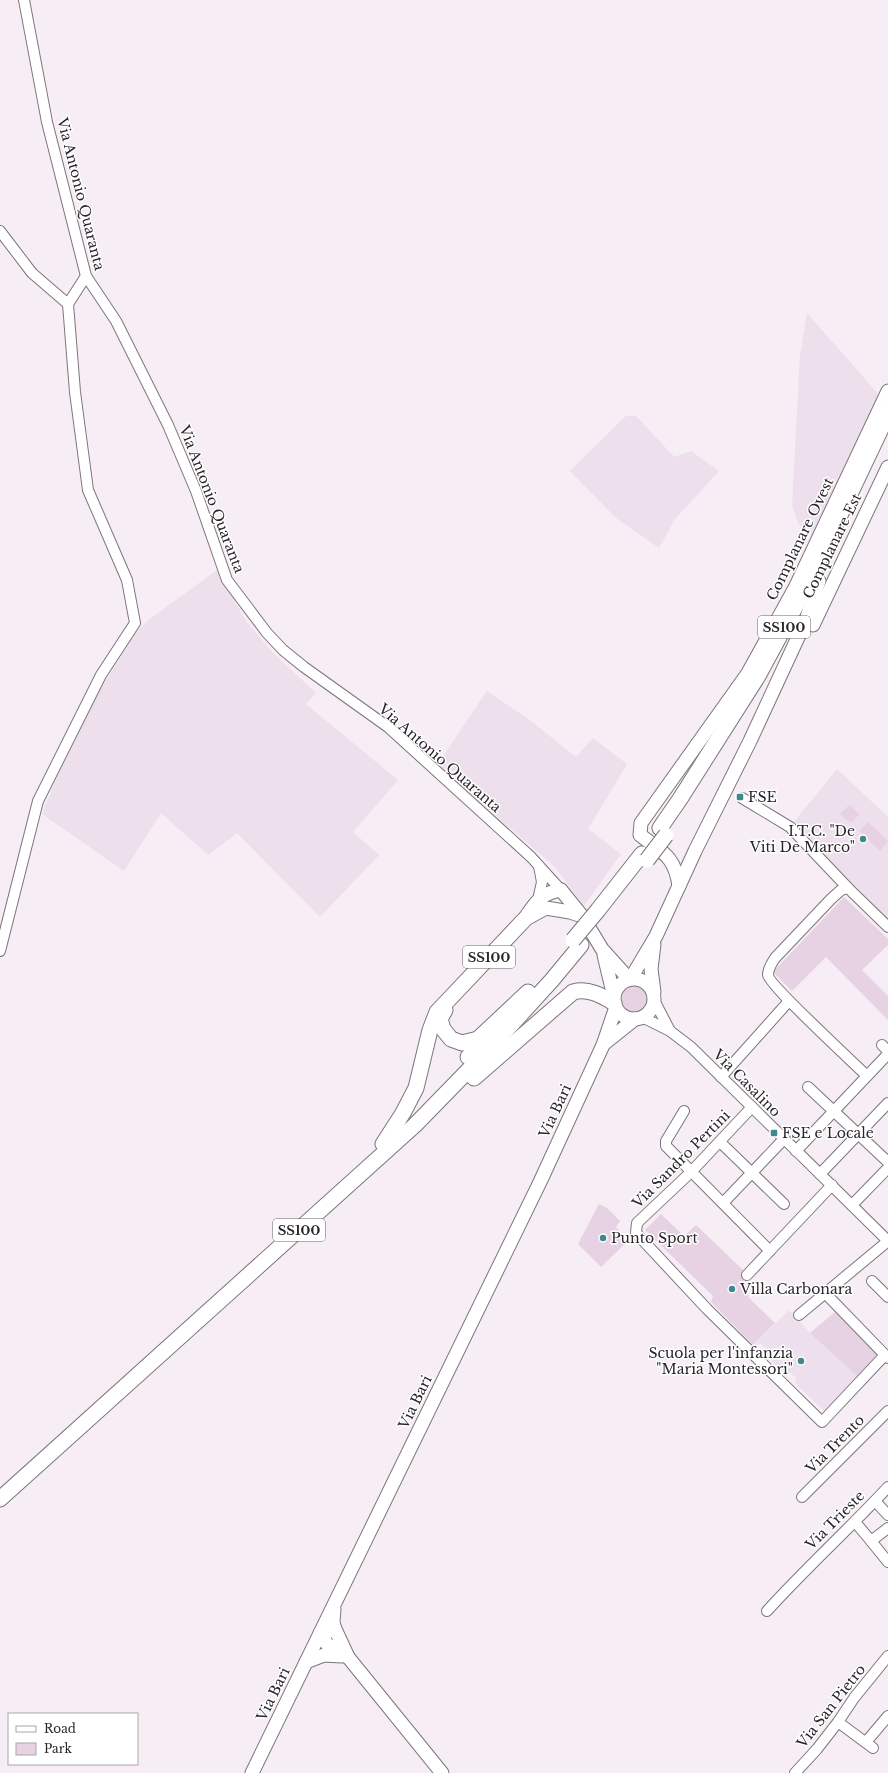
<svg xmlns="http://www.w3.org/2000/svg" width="888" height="1773" viewBox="0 0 888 1773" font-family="'Libre Baskerville',serif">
  <rect width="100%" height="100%" fill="#f6edf5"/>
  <g fill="#eedfec">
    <path d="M 807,313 L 879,395 L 813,536 L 799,525 L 792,506 L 800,356 Z"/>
    <path d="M 626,416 L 636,416 L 674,457 L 691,451 L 719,471 L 675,519 L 659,548 L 616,518 L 570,471 Z"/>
    <path d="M 217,570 L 246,621 L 273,653 L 316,693 L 306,704 L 398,780 L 353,832 L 379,855 L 320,917 L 237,833 L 208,855 L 161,813 L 124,871 L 42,814 L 79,724 L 135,634 L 147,621 Z"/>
    <path d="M 487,691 L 531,721 L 576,757 L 593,738 L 627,764 L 588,829 L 621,854 L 584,906 L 555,867 L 437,765 Z"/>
    <path d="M 837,769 L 888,817 L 888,921 L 790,827 Z"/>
    <path d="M 789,1310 L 810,1333 L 859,1378 L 824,1411 L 795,1383 L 796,1378 L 791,1373 L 786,1374 L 763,1353 L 765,1348 L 761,1344 L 754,1345 Z"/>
  </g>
  <g fill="#e7d2e4">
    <path d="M 849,805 L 860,814 L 851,823 L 840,814 Z"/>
    <path d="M 868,822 L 888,841 L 880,851 L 859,831 Z"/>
    <path d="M 844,897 L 888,939 L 888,945 L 862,970 L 888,996 L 888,1020 L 826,957 L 792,991 L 773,972 Z"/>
    <circle cx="635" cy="999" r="13"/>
    <path d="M 599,1204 L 607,1208 L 620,1221 L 616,1227 L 628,1241 L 601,1267 L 578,1244 Z"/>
    <path d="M 661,1214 L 684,1236 L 696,1225 L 743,1270 L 749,1298 L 775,1323 L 753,1345 L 711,1302 L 713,1296 L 645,1230 Z"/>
    <path d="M 835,1312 L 880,1355 L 859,1378 L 810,1333 Z"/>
  </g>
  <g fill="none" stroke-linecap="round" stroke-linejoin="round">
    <g stroke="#7d757c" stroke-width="12">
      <g id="minor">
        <path d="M 24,0 L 47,122 L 86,276 L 116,321 L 168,425 L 196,491 L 227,580 L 267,633 L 283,650 L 304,667 L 388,727 L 531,857 L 561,890"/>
        <path d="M 0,231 L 32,273 L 68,304"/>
        <path d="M 742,798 L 790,827 L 848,888 L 888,927"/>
        <path d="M 848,888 L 841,890 L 831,899 L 775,958 C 772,963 768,968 768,975 C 769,985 854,1063 867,1076"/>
        <path d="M 538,900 L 542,882 L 539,866"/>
        <path d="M 0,951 L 38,801 L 101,675 L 135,623 L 127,580 L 88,490 L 75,392 L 68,304 L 86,276"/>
        <path d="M 654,1000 L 670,1031"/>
        <path d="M 642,1017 L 670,1031 L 691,1047 L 888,1241"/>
        <path d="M 882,1045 L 888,1051"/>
        <path d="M 721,1077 L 789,1001"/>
        <path d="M 808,1087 L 888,1162"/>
        <path d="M 752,1107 L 691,1172 L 637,1223 L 636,1233 L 707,1309 L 822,1422 L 885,1355"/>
        <path d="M 684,1111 L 666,1141 L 666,1146 L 770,1251"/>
        <path d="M 720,1142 L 784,1204"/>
        <path d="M 796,1151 L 888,1054"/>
        <path d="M 820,1174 L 888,1103"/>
        <path d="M 723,1203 L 784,1139"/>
        <path d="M 852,1205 L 888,1168"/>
        <path d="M 747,1275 L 832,1185"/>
        <path d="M 872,1281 L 888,1297"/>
        <path d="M 825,1293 L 888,1358"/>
        <path d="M 799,1315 L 888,1241"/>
        <path d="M 802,1497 L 888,1411"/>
        <path d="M 875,1501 L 888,1515"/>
        <path d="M 855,1522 L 871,1541 L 888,1528"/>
        <path d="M 871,1541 L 888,1562"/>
        <path d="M 767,1611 C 806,1568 849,1529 888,1487"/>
        <path d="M 838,1722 L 873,1748"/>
        <path d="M 866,1742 L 888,1716"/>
        <path d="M 795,1773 L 817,1749 L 838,1722 L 854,1698 L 888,1656"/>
      </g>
    </g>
    <g stroke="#7d757c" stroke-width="15">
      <g id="major">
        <path d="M 813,625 L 888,467"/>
        <path d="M 679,886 C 675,856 662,852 640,835 L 641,823 L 748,673 L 795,588 L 888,391"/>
        <path d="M 561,890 L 582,916 L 602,949 L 629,979"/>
        <path d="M 525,918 C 536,902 541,893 561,890"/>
        <path d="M 524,920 L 546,908 L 570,912 L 582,916"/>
        <path d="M 604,955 L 614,997"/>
        <path d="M 631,978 L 656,936 L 695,851 L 750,741 L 806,620 L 819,581"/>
        <circle cx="634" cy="999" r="20"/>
        <path d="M 654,992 L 651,969 L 654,944"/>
        <path d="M 605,1043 L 635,1019"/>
        <path d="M 334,1609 L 333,1622 L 335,1629 L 348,1657 L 442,1773"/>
        <path d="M 326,1634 L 320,1633 L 327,1644 L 348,1657"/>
        <path d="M 306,1662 L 324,1655 L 342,1656"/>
        <path d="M 252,1773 L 540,1182 L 603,1045 L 616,1007"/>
      </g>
    </g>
    <g stroke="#7d757c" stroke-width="17">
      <g id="highway">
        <path d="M 660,828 L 680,799 L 758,676 L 804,591 L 888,414"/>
        <path d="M 598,910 L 642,854"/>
        <path d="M 445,1010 L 440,1019 L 443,1029 L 451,1039 L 462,1043 L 478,1039 L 528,992"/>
        <path d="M 468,1057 L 503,1019"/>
        <path d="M 474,1078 L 573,992 C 588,988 601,995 614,1003"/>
        <path d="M 383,1144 L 403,1113 L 416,1088 L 430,1030 L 437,1012 L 524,920"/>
        <path d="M 0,1499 L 415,1125 L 492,1046 L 552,980 L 581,945"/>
      </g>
    </g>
    <use href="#minor" stroke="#fff" stroke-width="10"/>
    <use href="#major" stroke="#fff" stroke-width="13"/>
    <use href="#highway" stroke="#fff" stroke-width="15"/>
    <g stroke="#7d757c" stroke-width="17" stroke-linecap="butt">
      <g id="highway-bridge">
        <path d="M 647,860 L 666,835"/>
        <path d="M 573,940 L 598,910"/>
      </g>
    </g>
    <use href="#highway-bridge" stroke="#fff" stroke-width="15"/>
  </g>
  <g fill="#40878e" stroke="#fff" stroke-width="1.5">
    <rect x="736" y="793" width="8" height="8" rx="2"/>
    <circle cx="863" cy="839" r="4"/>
    <rect x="770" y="1129" width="8" height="8" rx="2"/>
    <circle cx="603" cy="1238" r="4"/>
    <circle cx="732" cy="1289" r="4"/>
    <circle cx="801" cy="1361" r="4"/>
  </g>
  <g text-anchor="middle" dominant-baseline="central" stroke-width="3" stroke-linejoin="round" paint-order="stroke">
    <g fill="#fff" stroke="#696769" stroke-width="1">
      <rect x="758" y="616" width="52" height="22" rx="3"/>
      <rect x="463" y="946" width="52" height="22" rx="3"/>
      <rect x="273" y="1219" width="52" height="22" rx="3"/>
    </g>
    <g font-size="13" font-weight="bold" fill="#292629">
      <text x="784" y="627">SS100</text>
      <text x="489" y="957">SS100</text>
      <text x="299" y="1230">SS100</text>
    </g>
    <g font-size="14" fill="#292629" stroke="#fff">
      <text transform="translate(81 194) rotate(76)">Via Antonio Quaranta</text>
      <text transform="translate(212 499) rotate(69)">Via Antonio Quaranta</text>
      <text transform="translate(800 539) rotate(-64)">Complanare Ovest</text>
      <text transform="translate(832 546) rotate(-64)">Complanare Est</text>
      <text transform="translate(440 758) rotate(41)">Via Antonio Quaranta</text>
      <text transform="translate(747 1083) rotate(45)">Via Casalino</text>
      <text transform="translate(555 1111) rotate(-65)">Via Bari</text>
      <text transform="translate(681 1159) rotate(-45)">Via Sandro Pertini</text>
      <text transform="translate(415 1402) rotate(-64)">Via Bari</text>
      <text transform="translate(835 1444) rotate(-45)">Via Trento</text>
      <text transform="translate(835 1520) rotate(-45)">Via Trieste</text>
      <text transform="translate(273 1694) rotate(-64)">Via Bari</text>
      <text transform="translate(831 1706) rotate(-52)">Via San Pietro</text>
    </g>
    <g font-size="14" fill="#292629" stroke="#fff" text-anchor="start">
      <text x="748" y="797">FSE</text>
      <text x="855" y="831" text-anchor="end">I.T.C. "De<tspan x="855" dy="16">Viti De Marco"</tspan></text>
      <text x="782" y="1133">FSE e Locale</text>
      <text x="611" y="1238">Punto Sport</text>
      <text x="740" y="1289">Villa Carbonara</text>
      <text x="793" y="1353" text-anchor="end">Scuola per l'infanzia<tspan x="793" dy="16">"Maria Montessori"</tspan></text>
    </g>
  </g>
  <rect x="8" y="1713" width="130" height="52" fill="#ffffff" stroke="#a9a8a9"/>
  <rect x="16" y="1726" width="20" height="6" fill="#ffffff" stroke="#a9a8a9"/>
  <text x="44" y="1733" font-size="12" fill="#292629">Road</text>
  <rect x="16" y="1743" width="20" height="12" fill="#e7d2e4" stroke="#a9a8a9"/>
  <text x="44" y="1753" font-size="12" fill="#292629">Park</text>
</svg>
